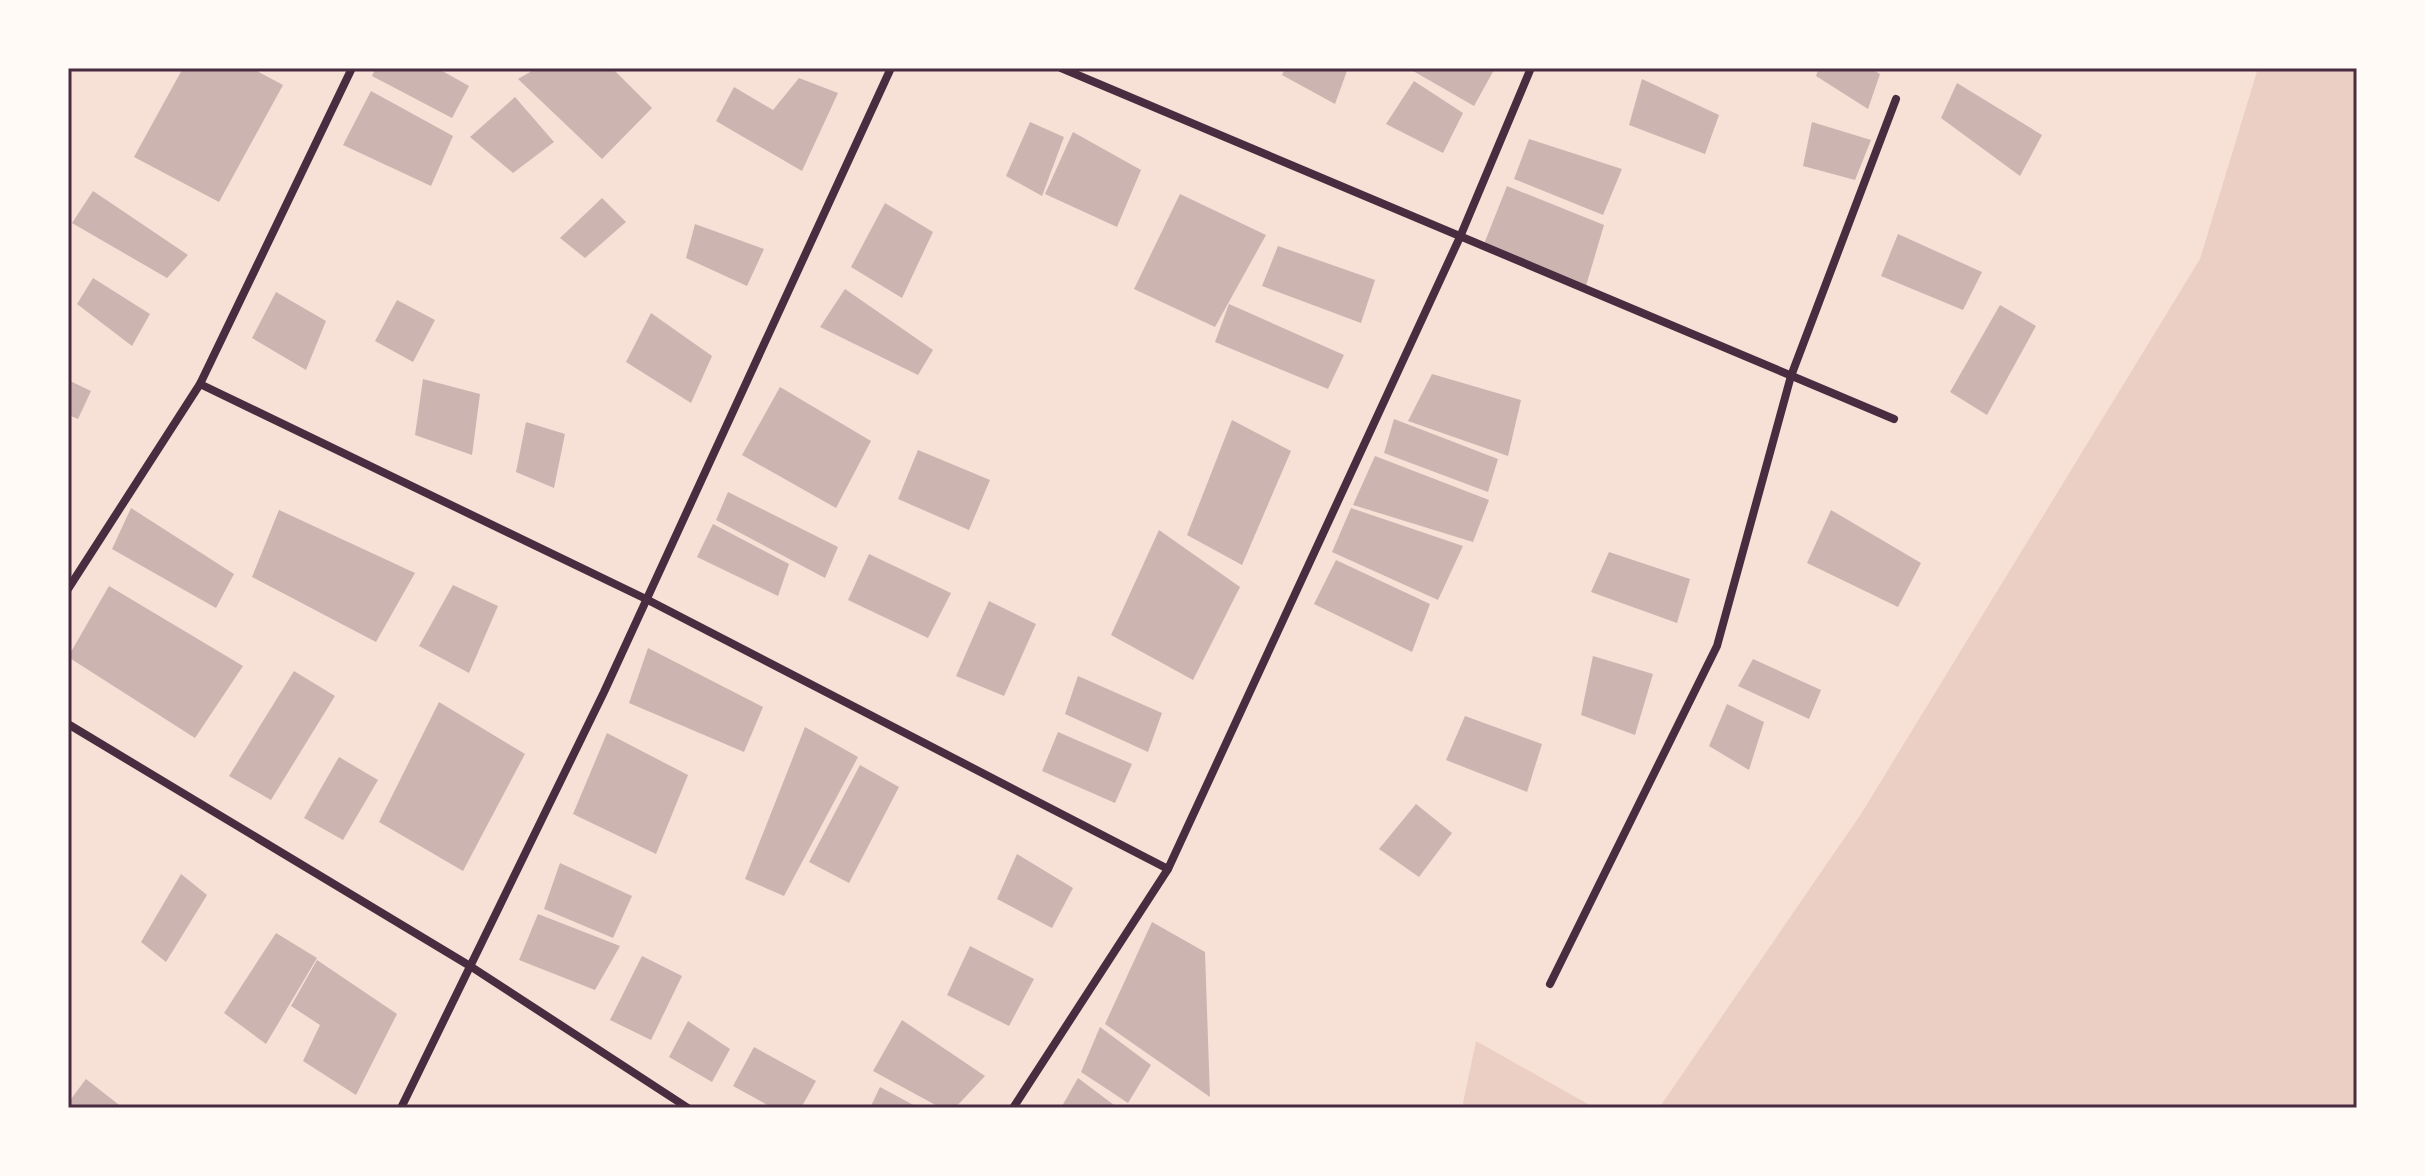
<svg xmlns="http://www.w3.org/2000/svg" width="2425" height="1176" viewBox="0 0 2425 1176" font-family="Cabin,sans-serif">
  <rect width="100%" height="100%" fill="#f7e1d7"/>
  <g fill="#ebcfc5">
    <path d="M 2258,68 L 2357,68 L 2357,1108 L 1659,1108 L 1861,814 L 2200,259 Z"/>
    <path d="M 1476,1041 L 1595,1108 L 1462,1108 Z"/>
  </g>
  <g fill="#ccb4b1">
    <path d="M 183,68 L 251,68 L 283,85 L 219,202 L 134,157 Z"/>
    <path d="M 376,68 L 437,68 L 469,86 L 452,118 L 372,76 Z"/>
    <path d="M 537,68 L 612,68 L 652,108 L 602,159 L 518,79 Z"/>
    <path d="M 1285,68 L 1348,68 L 1335,104 L 1282,75 Z"/>
    <path d="M 1408,68 L 1495,68 L 1474,106 Z"/>
    <path d="M 1819,68 L 1870,68 L 1880,74 L 1868,109 L 1816,76 Z"/>
    <path d="M 799,78 L 838,93 L 802,171 L 716,121 L 734,87 L 773,110 Z"/>
    <path d="M 1642,79 L 1719,115 L 1705,154 L 1629,125 Z"/>
    <path d="M 1414,81 L 1463,113 L 1443,153 L 1386,124 Z"/>
    <path d="M 1957,83 L 2042,135 L 2020,176 L 1941,118 Z"/>
    <path d="M 371,91 L 453,136 L 431,186 L 343,145 Z"/>
    <path d="M 515,97 L 554,142 L 513,173 L 470,137 Z"/>
    <path d="M 1030,122 L 1064,137 L 1042,196 L 1006,176 Z"/>
    <path d="M 1812,122 L 1871,140 L 1855,180 L 1803,166 Z"/>
    <path d="M 1073,132 L 1141,170 L 1117,227 L 1045,194 Z"/>
    <path d="M 1529,139 L 1622,169 L 1603,215 L 1514,179 Z"/>
    <path d="M 1507,186 L 1604,225 L 1586,286 L 1484,244 Z"/>
    <path d="M 93,191 L 188,255 L 167,278 L 72,223 Z"/>
    <path d="M 1180,194 L 1266,235 L 1215,327 L 1134,289 Z"/>
    <path d="M 602,198 L 626,222 L 585,258 L 560,238 Z"/>
    <path d="M 885,203 L 933,232 L 902,298 L 851,267 Z"/>
    <path d="M 695,224 L 764,249 L 747,286 L 686,258 Z"/>
    <path d="M 1898,234 L 1982,272 L 1963,310 L 1881,276 Z"/>
    <path d="M 1278,246 L 1375,280 L 1361,323 L 1262,286 Z"/>
    <path d="M 93,278 L 150,314 L 132,346 L 77,304 Z"/>
    <path d="M 845,289 L 933,350 L 918,375 L 820,327 Z"/>
    <path d="M 276,292 L 326,321 L 306,370 L 252,338 Z"/>
    <path d="M 397,300 L 435,320 L 413,362 L 375,341 Z"/>
    <path d="M 1229,304 L 1344,355 L 1328,389 L 1215,342 Z"/>
    <path d="M 2000,305 L 2036,326 L 1987,415 L 1950,392 Z"/>
    <path d="M 651,313 L 712,356 L 691,403 L 626,362 Z"/>
    <path d="M 1432,374 L 1521,400 L 1508,456 L 1408,421 Z"/>
    <path d="M 423,379 L 480,394 L 472,455 L 415,435 Z"/>
    <path d="M 68,380 L 91,391 L 78,419 L 68,415 Z"/>
    <path d="M 780,387 L 871,441 L 836,508 L 742,455 Z"/>
    <path d="M 1394,419 L 1498,459 L 1488,492 L 1384,453 Z"/>
    <path d="M 1232,420 L 1291,451 L 1242,565 L 1187,535 Z"/>
    <path d="M 526,422 L 565,434 L 554,488 L 516,472 Z"/>
    <path d="M 918,450 L 990,480 L 969,530 L 898,499 Z"/>
    <path d="M 1375,456 L 1489,500 L 1473,542 L 1353,505 Z"/>
    <path d="M 728,492 L 838,547 L 825,578 L 716,520 Z"/>
    <path d="M 131,508 L 234,574 L 216,608 L 112,549 Z"/>
    <path d="M 1351,508 L 1463,546 L 1438,600 L 1332,552 Z"/>
    <path d="M 279,510 L 415,573 L 376,642 L 252,577 Z"/>
    <path d="M 1831,510 L 1921,563 L 1898,607 L 1807,563 Z"/>
    <path d="M 713,524 L 789,564 L 778,596 L 697,557 Z"/>
    <path d="M 1159,530 L 1240,587 L 1193,680 L 1111,635 Z"/>
    <path d="M 1609,552 L 1690,579 L 1677,623 L 1591,592 Z"/>
    <path d="M 869,554 L 951,593 L 928,638 L 848,600 Z"/>
    <path d="M 1336,560 L 1430,604 L 1412,652 L 1314,604 Z"/>
    <path d="M 453,585 L 498,606 L 469,673 L 419,646 Z"/>
    <path d="M 109,586 L 243,666 L 195,738 L 68,657 Z"/>
    <path d="M 989,601 L 1036,624 L 1004,696 L 956,676 Z"/>
    <path d="M 648,648 L 763,707 L 744,752 L 629,703 Z"/>
    <path d="M 1593,656 L 1653,674 L 1635,735 L 1581,715 Z"/>
    <path d="M 1753,659 L 1821,690 L 1809,719 L 1738,686 Z"/>
    <path d="M 294,671 L 335,696 L 271,800 L 229,776 Z"/>
    <path d="M 1078,676 L 1162,713 L 1148,752 L 1065,714 Z"/>
    <path d="M 439,702 L 525,754 L 463,871 L 379,822 Z"/>
    <path d="M 1727,704 L 1764,722 L 1749,770 L 1709,746 Z"/>
    <path d="M 1465,716 L 1542,744 L 1527,792 L 1446,760 Z"/>
    <path d="M 805,727 L 858,757 L 784,896 L 745,879 Z"/>
    <path d="M 1058,732 L 1132,764 L 1115,803 L 1042,771 Z"/>
    <path d="M 607,733 L 688,775 L 656,854 L 573,814 Z"/>
    <path d="M 339,757 L 378,780 L 343,840 L 304,818 Z"/>
    <path d="M 860,765 L 899,787 L 849,883 L 809,862 Z"/>
    <path d="M 1416,804 L 1452,833 L 1419,877 L 1379,849 Z"/>
    <path d="M 1017,854 L 1073,888 L 1052,928 L 997,899 Z"/>
    <path d="M 560,863 L 632,896 L 613,938 L 544,909 Z"/>
    <path d="M 181,874 L 207,895 L 166,962 L 141,942 Z"/>
    <path d="M 538,914 L 620,946 L 595,990 L 519,960 Z"/>
    <path d="M 1152,922 L 1205,952 L 1210,1097 L 1105,1024 Z"/>
    <path d="M 276,933 L 317,958 L 266,1044 L 224,1013 Z"/>
    <path d="M 970,946 L 1034,979 L 1009,1026 L 947,995 Z"/>
    <path d="M 642,956 L 682,976 L 651,1040 L 610,1020 Z"/>
    <path d="M 317,960 L 397,1014 L 356,1095 L 303,1061 L 320,1025 L 291,1006 Z"/>
    <path d="M 902,1020 L 985,1076 L 955,1108 L 941,1108 L 873,1071 Z"/>
    <path d="M 688,1021 L 730,1049 L 712,1082 L 669,1057 Z"/>
    <path d="M 1100,1027 L 1151,1065 L 1128,1103 L 1081,1072 Z"/>
    <path d="M 754,1047 L 816,1081 L 801,1108 L 773,1108 L 733,1086 Z"/>
    <path d="M 1078,1078 L 1118,1108 L 1061,1108 Z"/>
    <path d="M 86,1079 L 123,1108 L 68,1108 L 68,1103 Z"/>
    <path d="M 880,1087 L 919,1108 L 870,1108 Z"/>
  </g>
  <g fill="none" stroke-linecap="round" stroke-linejoin="round">
    <g stroke="#4a2c40" stroke-width="8">
      <path d="M 1061,68 L 1894,419"/>
      <path d="M 200,384 L 646,599 L 1168,869"/>
      <path d="M 68,589 L 200,384 L 352,68"/>
      <path d="M 68,724 L 470,966 L 688,1108"/>
      <path d="M 1550,984 L 1717,646 L 1791,376 L 1896,99"/>
      <path d="M 401,1108 L 604,692 L 891,68"/>
      <path d="M 1013,1108 L 1168,869 L 1460,237 L 1531,68"/>
    </g>
  </g>
  <rect width="2425" height="1176" fill="none" stroke="#fffaf5" stroke-width="140"/>
  <rect x="70" y="70" width="2285" height="1036" fill="none" stroke="#4a2c40" stroke-width="3"/>
</svg>
